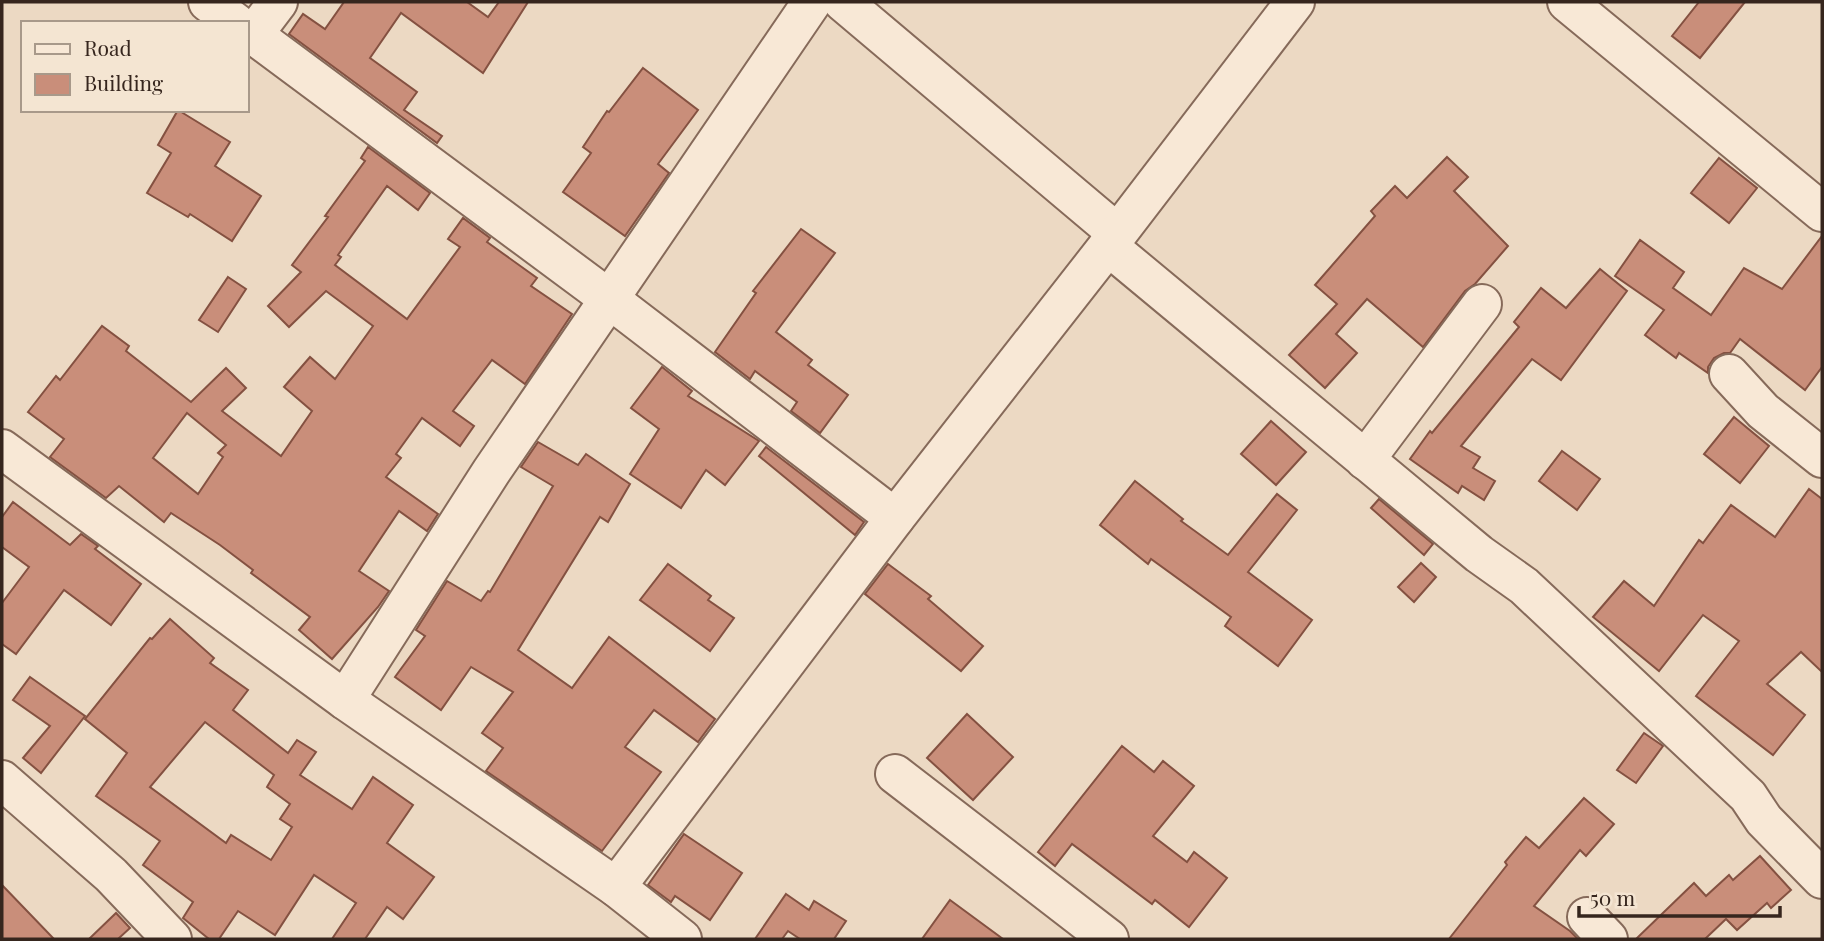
<svg xmlns="http://www.w3.org/2000/svg" width="1824" height="941" viewBox="0 0 1824 941" font-family="'Playfair Display',serif">
  <rect width="100%" height="100%" fill="#ecd9c3"/>
  <g fill="#c98e7a" stroke="#845141" stroke-width="2" fill-rule="evenodd">
    <path d="M 344,2 L 467,2 L 488,17 L 499,2 L 528,2 L 483,73 L 401,13 L 370,58 L 417,92 L 404,110 L 442,136 L 437,143 L 289,34 L 303,14 L 325,29 Z"/>
    <path d="M 1699,2 L 1745,2 L 1700,58 L 1672,36 Z"/>
    <path d="M 643,68 L 698,110 L 658,164 L 669,173 L 625,236 L 563,192 L 591,153 L 583,147 L 607,111 L 609,112 Z"/>
    <path d="M 178,110 L 230,142 L 215,166 L 261,196 L 232,241 L 190,214 L 188,217 L 147,193 L 171,153 L 158,145 Z"/>
    <path d="M 368,147 L 430,193 L 418,210 L 387,186 L 338,255 L 341,257 L 335,265 L 407,319 L 460,247 L 448,239 L 463,218 L 490,238 L 487,242 L 537,278 L 531,286 L 572,314 L 525,384 L 492,360 L 453,411 L 474,426 L 460,446 L 422,418 L 396,454 L 401,458 L 386,477 L 438,514 L 427,531 L 399,511 L 359,571 L 389,591 L 378,607 L 332,659 L 299,630 L 310,617 L 251,573 L 253,570 L 220,545 L 171,513 L 164,522 L 119,486 L 106,498 L 50,457 L 64,439 L 28,412 L 56,376 L 60,380 L 102,326 L 129,346 L 126,351 L 191,402 L 226,368 L 246,388 L 222,411 L 281,456 L 312,411 L 284,387 L 310,357 L 335,379 L 373,326 L 326,291 L 289,327 L 268,306 L 301,272 L 292,265 L 328,217 L 325,216 L 365,161 L 361,158 ZM 187,413 L 226,445 L 218,453 L 223,457 L 198,494 L 153,458 Z"/>
    <path d="M 1447,157 L 1468,177 L 1454,191 L 1508,246 L 1475,284 L 1465,291 L 1423,347 L 1367,299 L 1336,334 L 1357,353 L 1325,388 L 1289,355 L 1337,304 L 1315,285 L 1375,216 L 1371,211 L 1395,186 L 1407,198 Z"/>
    <path d="M 1719,158 L 1757,188 L 1729,223 L 1691,193 Z"/>
    <path d="M 801,229 L 835,253 L 776,332 L 812,360 L 808,365 L 848,395 L 820,433 L 791,411 L 797,402 L 755,371 L 750,379 L 715,352 L 756,293 L 753,291 Z"/>
    <path d="M 1822,236 L 1822,367 L 1805,390 L 1740,339 L 1730,353 L 1724,353 L 1714,358 L 1708,367 L 1708,373 L 1679,353 L 1676,358 L 1645,335 L 1664,310 L 1615,276 L 1640,240 L 1684,272 L 1673,288 L 1711,315 L 1744,268 L 1782,289 Z"/>
    <path d="M 1600,269 L 1627,291 L 1561,380 L 1532,359 L 1461,446 L 1480,457 L 1473,468 L 1495,481 L 1484,500 L 1462,486 L 1458,493 L 1410,459 L 1430,431 L 1432,433 L 1519,327 L 1514,322 L 1541,288 L 1566,308 Z"/>
    <path d="M 228,277 L 246,289 L 218,332 L 199,320 Z"/>
    <path d="M 662,367 L 692,391 L 688,396 L 759,441 L 725,485 L 706,470 L 681,508 L 630,474 L 659,429 L 631,408 Z"/>
    <path d="M 1734,417 L 1769,446 L 1740,483 L 1704,454 Z"/>
    <path d="M 1271,421 L 1306,452 L 1276,485 L 1241,454 Z"/>
    <path d="M 538,442 L 578,465 L 586,454 L 630,484 L 608,522 L 600,517 L 518,650 L 572,688 L 609,637 L 715,719 L 698,742 L 654,710 L 625,747 L 661,772 L 602,851 L 486,771 L 503,748 L 482,733 L 513,692 L 471,667 L 441,710 L 395,677 L 425,636 L 416,630 L 447,581 L 481,601 L 488,591 L 490,592 L 553,486 L 521,467 Z"/>
    <path d="M 766,447 L 864,522 L 855,535 L 759,456 Z"/>
    <path d="M 1562,451 L 1600,479 L 1577,510 L 1539,481 Z"/>
    <path d="M 1135,481 L 1183,519 L 1181,521 L 1228,555 L 1277,494 L 1297,510 L 1248,572 L 1312,620 L 1278,666 L 1225,626 L 1231,617 L 1151,559 L 1148,564 L 1100,525 Z"/>
    <path d="M 1809,489 L 1822,499 L 1822,672 L 1801,652 L 1767,684 L 1805,715 L 1773,755 L 1696,696 L 1739,641 L 1703,615 L 1659,671 L 1593,617 L 1624,581 L 1654,606 L 1699,540 L 1703,543 L 1731,505 L 1775,537 Z"/>
    <path d="M 1379,499 L 1433,544 L 1424,555 L 1371,508 Z"/>
    <path d="M 13,502 L 70,545 L 81,534 L 98,546 L 95,549 L 141,584 L 111,625 L 64,590 L 16,654 L 2,644 L 2,603 L 29,567 L 2,547 L 2,517 Z"/>
    <path d="M 1421,563 L 1436,577 L 1414,602 L 1398,587 Z"/>
    <path d="M 668,564 L 711,596 L 708,600 L 734,618 L 710,651 L 640,600 Z"/>
    <path d="M 888,564 L 931,596 L 928,599 L 983,646 L 961,671 L 865,594 Z"/>
    <path d="M 170,619 L 214,658 L 210,663 L 248,690 L 233,710 L 288,753 L 297,740 L 316,752 L 300,775 L 352,809 L 373,777 L 413,805 L 387,843 L 434,877 L 403,919 L 387,907 L 365,939 L 332,939 L 356,903 L 314,875 L 275,935 L 238,911 L 219,939 L 209,939 L 183,918 L 193,902 L 143,865 L 160,841 L 96,796 L 127,753 L 85,719 L 150,638 L 152,639 ZM 205,722 L 274,775 L 267,787 L 290,804 L 280,819 L 292,827 L 271,860 L 231,835 L 226,843 L 150,787 Z"/>
    <path d="M 30,677 L 85,716 L 41,773 L 23,758 L 50,726 L 13,700 Z"/>
    <path d="M 967,714 L 1013,757 L 973,800 L 927,758 Z"/>
    <path d="M 1644,733 L 1663,746 L 1636,783 L 1617,770 Z"/>
    <path d="M 1122,746 L 1154,772 L 1163,761 L 1194,786 L 1153,836 L 1187,862 L 1194,852 L 1227,878 L 1189,927 L 1155,900 L 1152,904 L 1072,844 L 1055,866 L 1038,852 Z"/>
    <path d="M 1584,798 L 1614,824 L 1586,856 L 1580,850 L 1534,906 L 1570,931 L 1578,939 L 1449,939 L 1507,865 L 1505,862 L 1526,837 L 1539,848 Z"/>
    <path d="M 684,834 L 742,873 L 710,920 L 675,896 L 671,902 L 648,885 Z"/>
    <path d="M 1760,856 L 1791,890 L 1771,908 L 1767,903 L 1737,930 L 1726,919 L 1705,939 L 1636,939 L 1694,883 L 1706,896 L 1729,875 L 1733,880 Z"/>
    <path d="M 2,885 L 54,939 L 2,939 Z"/>
    <path d="M 786,894 L 809,910 L 814,901 L 846,921 L 834,939 L 800,939 L 788,931 L 782,939 L 755,939 Z"/>
    <path d="M 950,900 L 1003,939 L 922,939 Z"/>
    <path d="M 116,913 L 130,928 L 118,939 L 89,939 Z"/>
  </g>
  <g fill="none" stroke-linecap="round" stroke-linejoin="round">
    <g stroke="#866a5a" stroke-width="42">
      <g id="minor">
        <path d="M 208,2 L 236,23"/>
        <path d="M 843,2 L 1117,233"/>
        <path d="M 1567,2 L 1822,212"/>
        <path d="M 247,30 L 608,298 L 895,518"/>
        <path d="M 253,35 L 278,2"/>
        <path d="M 1108,246 L 1479,554 L 1524,586 L 1748,796 L 1764,820 L 1822,879"/>
        <path d="M 1729,374 L 1763,411 L 1822,458"/>
        <path d="M 2,449 L 345,700 L 616,887 L 682,939"/>
        <path d="M 1365,460 L 1482,304"/>
        <path d="M 345,700 L 491,472 L 812,2"/>
        <path d="M 895,774 L 1109,939"/>
        <path d="M 2,780 L 111,875 L 172,939"/>
        <path d="M 616,887 L 895,518 L 1108,246 L 1295,2"/>
        <path d="M 1587,917 L 1608,939"/>
      </g>
    </g>
    <use href="#minor" stroke="#f8e8d6" stroke-width="38"/>
  </g>
  <rect width="1824" height="941" fill="none" stroke="#36261e" stroke-width="7"/>
  <rect x="21" y="21" width="228" height="91" fill="#f4e5d2" stroke="#a8998a" stroke-width="2"/>
  <rect x="35" y="44" width="35" height="10" fill="#f8e8d6" stroke="#a8998a" stroke-width="2"/>
  <text x="84" y="56" font-size="21" fill="#36261e">Road</text>
  <rect x="35" y="74" width="35" height="21" fill="#c98e7a" stroke="#a8998a" stroke-width="2"/>
  <text x="84" y="91" font-size="21" fill="#36261e">Building</text>
  <path d="M1579 906v10h201v-10" fill="none" stroke="#36261e" stroke-width="3.5"/>
  <text x="1590" y="906" font-size="21" fill="#36261e" stroke="#f4e5d2" stroke-width="5" paint-order="stroke">50 m</text>
</svg>
